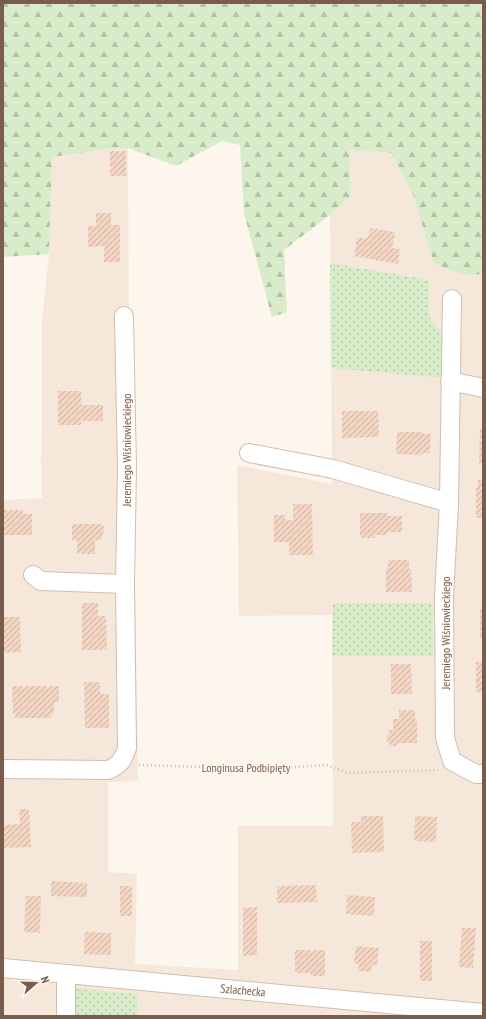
<svg xmlns="http://www.w3.org/2000/svg" width="486" height="1019" viewBox="0 0 486 1019" font-family="'PT Sans Narrow',sans-serif">
  <defs>
    <pattern id="grass-dots" width="8" height="8" patternUnits="userSpaceOnUse"><rect width="8" height="8" fill="#d8ecc9"/><path d="M2 2h.1M6 6h.1" fill="none" stroke="#b4c2a5" stroke-width="1.8" stroke-linecap="round"/></pattern>
    <pattern id="forest-firs" width="22" height="20" patternUnits="userSpaceOnUse"><rect width="22" height="20" fill="#d8ecc9"/><path d="M5 1l3.5 6h-7zM16 11l3.5 6h-7z" fill="#b4c2a5"/></pattern>
    <pattern id="building-hatch" width="6" height="6" patternUnits="userSpaceOnUse"><rect width="6" height="6" fill="#f3d5c3"/><path d="M-1 1l2-2M0 6l6-6M5 7l2-2" fill="none" stroke="#cab0a1"/></pattern>
  </defs>
  <rect width="100%" height="100%" fill="#fdf6ec"/>
  <path fill="#f5e8da" d="M 128,148 L 129,311 L 135,579 L 138,781 L 108,782 L 108,872 L 137,874 L 135,964 L 238,970 L 238,826 L 333,826 L 332,615 L 239,616 L 237,465 L 332,484 L 330,215 L 351,196 L 348,150 L 391,153 L 413,194 L 434,264 L 465,275 L 483,274 L 483,1016 L 3,1016 L 3,500 L 42,498 L 41,459 L 42,429 L 42,322 L 49,254 L 52,157 L 107,149 Z"/>
  <g fill="url(#grass-dots)">
    <path d="M 330,263 L 429,280 L 429,317 L 441,332 L 444,378 L 331,368 Z"/>
    <path d="M 333,603 L 433,603 L 433,656 L 332,656 Z"/>
    <path d="M 72,988 L 137,994 L 137,1016 L 72,1016 Z"/>
  </g>
  <path fill="url(#forest-firs)" d="M 3,3 L 483,3 L 483,274 L 465,275 L 434,264 L 413,194 L 391,153 L 349,150 L 351,196 L 330,215 L 284,250 L 287,312 L 272,317 L 244,213 L 240,145 L 222,141 L 176,166 L 128,148 L 107,149 L 52,157 L 49,254 L 3,257 Z"/>
  <g fill="url(#building-hatch)">
    <rect x="110" y="151" width="16" height="25"/>
    <path d="M 96,213 L 111,213 L 111,225 L 120,225 L 120,262 L 104,262 L 104,246 L 88,247 L 88,226 L 96,226 Z"/>
    <path d="M 370,228 L 395,232 L 392,248 L 400,249 L 398,264 L 354,256 L 357,237 L 366,239 L 366,238 L 368,238 Z"/>
    <path d="M 58,391 L 81,391 L 81,405 L 103,405 L 103,421 L 81,421 L 81,425 L 58,425 Z"/>
    <path d="M 342,411 L 378,411 L 379,437 L 342,438 Z"/>
    <path d="M 480,429 L 483,429 L 483,464 L 479,464 Z"/>
    <path d="M 397,432 L 423,432 L 423,434 L 431,434 L 430,453 L 422,453 L 422,455 L 396,454 Z"/>
    <path d="M 478,480 L 483,480 L 483,518 L 476,518 L 476,488 L 478,488 Z"/>
    <path d="M 293,504 L 312,504 L 313,555 L 289,555 L 289,542 L 274,542 L 274,515 L 285,515 L 285,520 L 293,520 Z"/>
    <path d="M 3,510 L 23,510 L 23,514 L 32,514 L 32,535 L 3,535 Z"/>
    <path d="M 360,513 L 387,513 L 387,516 L 402,516 L 402,532 L 387,532 L 387,535 L 375,535 L 375,538 L 360,538 Z"/>
    <path d="M 72,524 L 102,524 L 104,527 L 104,532 L 102,535 L 102,540 L 95,540 L 95,554 L 77,554 L 77,540 L 72,540 Z"/>
    <path d="M 388,560 L 409,560 L 409,569 L 411,569 L 412,592 L 386,592 L 386,569 L 388,569 Z"/>
    <path d="M 82,603 L 98,603 L 98,616 L 106,616 L 107,650 L 82,650 Z"/>
    <rect x="480" y="607" width="3" height="31"/>
    <path d="M 3,617 L 20,617 L 21,652 L 3,653 Z"/>
    <rect x="476" y="662" width="7" height="30"/>
    <path d="M 391,664 L 411,664 L 412,694 L 391,694 Z"/>
    <path d="M 84,682 L 100,682 L 100,694 L 109,694 L 109,728 L 85,728 Z"/>
    <path d="M 12,686 L 59,686 L 59,702 L 54,702 L 54,714 L 51,714 L 51,718 L 15,718 L 15,714 L 13,714 Z"/>
    <path d="M 399,710 L 415,710 L 415,719 L 417,719 L 417,743 L 398,743 L 396,746 L 391,746 L 387,741 L 387,737 L 389,734 L 389,730 L 393,730 L 393,719 L 399,719 Z"/>
    <path d="M 19,809 L 29,809 L 31,847 L 3,848 L 3,825 L 20,824 Z"/>
    <path d="M 361,816 L 383,816 L 384,852 L 352,853 L 351,822 L 361,822 Z"/>
    <path d="M 415,816 L 437,817 L 436,842 L 414,841 Z"/>
    <path d="M 51,881 L 87,883 L 87,897 L 51,896 Z"/>
    <path d="M 316,885 L 317,902 L 277,903 L 277,886 Z"/>
    <rect x="120" y="886" width="12" height="30"/>
    <path d="M 347,895 L 375,897 L 374,916 L 346,914 Z"/>
    <path d="M 26,896 L 41,896 L 40,933 L 24,932 Z"/>
    <path d="M 257,907 L 257,955 L 243,956 L 243,908 Z"/>
    <path d="M 462,928 L 476,928 L 473,968 L 459,967 Z"/>
    <path d="M 85,932 L 111,933 L 111,955 L 84,954 Z"/>
    <rect x="420" y="941" width="12" height="40"/>
    <path d="M 356,946 L 379,948 L 377,966 L 372,965 L 371,972 L 358,971 L 359,964 L 354,963 Z"/>
    <path d="M 295,950 L 325,950 L 325,976 L 311,976 L 311,973 L 295,973 Z"/>
  </g>
  <g fill="none" stroke-linecap="round" stroke-linejoin="round">
    <g stroke="#d1beb0" stroke-width="20">
      <g id="street">
        <path d="M 452,299 L 449,503 L 444,597 L 445,738 L 452,761 L 476,774 L 483,774"/>
        <path d="M 450,381 L 483,388"/>
        <path d="M 249,453 L 333,469 L 449,503"/>
        <path d="M 33,575 L 41,581 L 125,584"/>
        <path d="M 3,769 L 108,770 C 120,765 123,760 127,748 L 125,584 L 127,469 L 124,316"/>
        <path d="M 3,968 L 483,1013"/>
        <path d="M 66,974 L 66,1016"/>
      </g>
    </g>
    <path stroke="#d9b8a5" stroke-width="2.5" stroke-dasharray="1 3" stroke-linecap="butt" d="M 139,765 L 236,768 L 294,767 L 327,765 L 348,773 L 438,770"/>
    <use href="#street" stroke="#fff" stroke-width="18"/>
  </g>
  <g text-anchor="middle" dominant-baseline="central" stroke-width="3" stroke-linejoin="round" paint-order="stroke">
    <g font-size="12" fill="#7a5c4d" stroke="#fffaf3">
      <text transform="translate(126 450) rotate(-90)">Jeremiego Wiśniowieckiego</text>
      <text transform="translate(445 633) rotate(-90)">Jeremiego Wiśniowieckiego</text>
      <text x="246" y="767">Longinusa Podbipięty</text>
      <text transform="translate(243 990) rotate(5)">Szlachecka</text>
    </g>
  </g>
  <rect width="486" height="1019" fill="none" stroke="#7a5c4d" stroke-width="8"/>
  <g transform="translate(36 983) rotate(70)" stroke="#fffaf3" stroke-width="3" paint-order="stroke">
  <path d="M0-3L7 15L0 10L-7 15Z" fill="#7a5c4d"/>
  <text y="-6" font-size="11" font-weight="bold" text-anchor="middle" fill="#7a5c4d">N</text>
  </g>
</svg>
